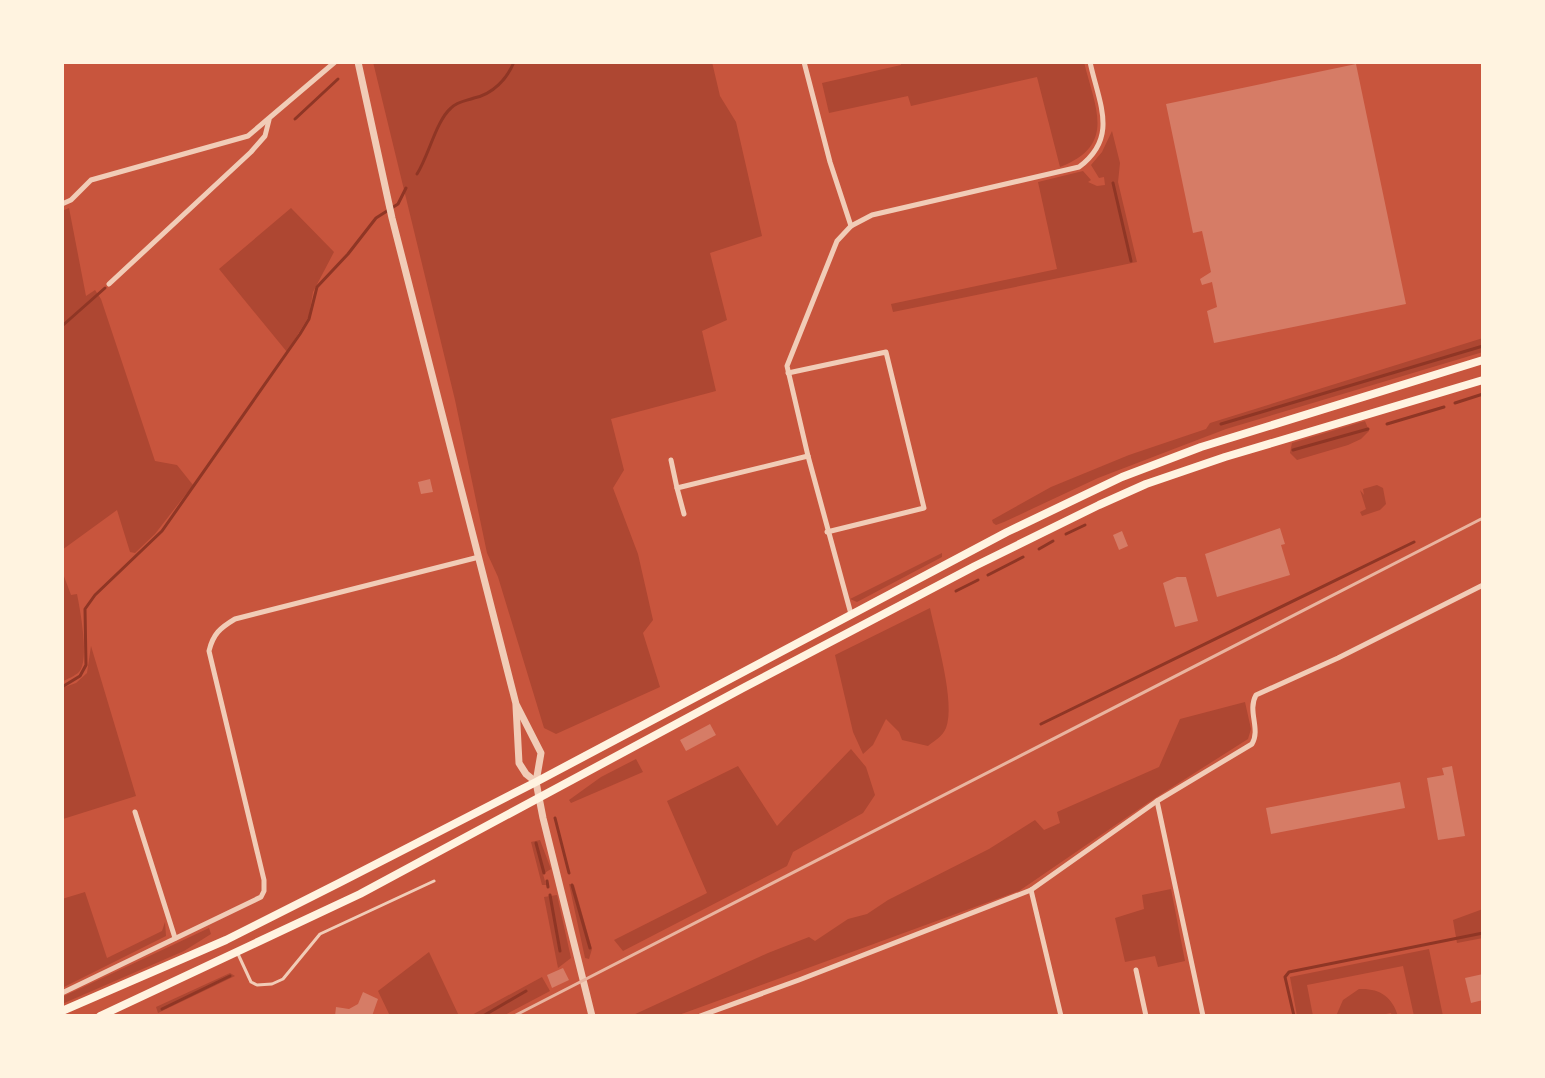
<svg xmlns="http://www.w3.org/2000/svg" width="1545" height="1078" viewBox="0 0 1545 1078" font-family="Quicksand,sans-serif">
  <rect width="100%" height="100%" fill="#c8553d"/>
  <g fill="#ae4732">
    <path d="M 373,62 L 712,62 L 720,96 L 736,122 L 762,236 L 710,253 L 727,320 L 702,331 L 716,391 L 611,419 L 624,470 L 613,488 L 638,554 L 653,620 L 643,633 L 660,687 L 556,734 L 544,728 L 498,577 L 487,553 L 455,400 Z"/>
    <path d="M 901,62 L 1084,62 C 1095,108 1117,145 1060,167 L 1037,77 L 911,106 L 908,96 L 829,113 L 822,83 L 901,65 Z"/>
    <path d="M 1112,131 L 1120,163 L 1118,182 L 1137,262 L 893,312 L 891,304 L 1057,269 L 1038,182 L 1083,171 L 1091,180 L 1088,182 L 1097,186 L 1105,185 L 1104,177 L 1099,178 L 1091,165 L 1102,152 Z"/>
    <path d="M 69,208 L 86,296 L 95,290 L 101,299 L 155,461 L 177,465 L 193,485 L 155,534 L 135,553 L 130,552 L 117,510 L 62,550 L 62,211 Z"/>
    <path d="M 291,208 L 334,252 L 313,292 L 309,316 L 287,352 L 219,269 Z"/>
    <path d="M 1483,338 L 1483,352 L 1226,429 L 1098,478 L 1004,522 L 996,525 L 993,523 L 992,520 L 1051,487 L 1129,455 L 1206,429 L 1210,423 Z"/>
    <path d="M 1365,421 L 1369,431 L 1361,439 L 1348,445 L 1297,460 L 1290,453 L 1292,443 Z"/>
    <path d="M 1377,485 L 1383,488 L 1386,504 L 1380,510 L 1362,516 L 1360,512 L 1366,509 L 1360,490 L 1364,495 L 1363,489 Z"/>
    <path d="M 942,553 L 942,557 L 857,602 L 850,599 Z"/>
    <path d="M 62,571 L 71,595 L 77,594 C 80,609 90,661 79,672 C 75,676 67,679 62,682 Z"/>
    <path d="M 930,608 C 936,636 956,704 946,728 C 943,736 934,741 928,746 L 902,740 L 899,732 L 886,719 L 873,745 L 863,754 L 853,732 L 835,655 Z"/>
    <path d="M 91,646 L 136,796 L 63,819 L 62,688 L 76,683 L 87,673 Z"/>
    <path d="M 1245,702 L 1251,729 L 1248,739 L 1152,800 L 1019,891 L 676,1016 L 631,1016 L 768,953 L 809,937 L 815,941 L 848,919 L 867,914 L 888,900 L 989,849 L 1035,820 L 1044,830 L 1060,823 L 1057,812 L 1159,767 L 1180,719 Z"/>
    <path d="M 851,749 L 866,767 L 875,795 L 863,813 L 793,852 L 787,866 L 623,951 L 614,940 L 707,893 L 667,801 L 738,766 L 777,826 Z"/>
    <path d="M 636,759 L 643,772 L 571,803 L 569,800 L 601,777 Z"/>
    <path d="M 540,840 L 551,869 L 543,874 L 546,885 L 542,885 L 531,842 Z"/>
    <path d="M 569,884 L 574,885 L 592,949 L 589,959 L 585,958 Z"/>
    <path d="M 1171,889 L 1185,961 L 1158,967 L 1155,956 L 1125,962 L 1115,918 L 1144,909 L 1142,895 Z"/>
    <path d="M 85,892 L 107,958 L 162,931 L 165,922 L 166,936 L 62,988 L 62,899 Z"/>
    <path d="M 557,895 L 571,958 L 558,968 L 544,897 Z"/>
    <path d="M 1483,909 L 1483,938 L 1457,943 L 1453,920 Z"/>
    <path d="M 209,928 L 211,934 L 184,951 L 62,1004 L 62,997 Z"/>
    <path d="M 1429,949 L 1443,1016 L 1414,1016 L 1403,966 L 1307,985 L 1313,1016 L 1297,1016 L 1290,977 Z"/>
    <path d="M 429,952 L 459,1016 L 390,1016 L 378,991 Z"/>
    <path d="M 230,973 L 235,976 L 158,1013 L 156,1007 Z"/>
    <path d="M 542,977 L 550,991 L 503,1016 L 470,1016 Z"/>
    <path d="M 1359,989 C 1379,988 1392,996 1398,1016 L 1392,1016 L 1391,1013 L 1376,1016 L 1336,1016 L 1343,1000 Z"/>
  </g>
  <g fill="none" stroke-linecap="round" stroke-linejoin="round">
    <g stroke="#8f3625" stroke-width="3">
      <path d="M 295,119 L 338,79"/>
      <path d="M 417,174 C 429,155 436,121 451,108 C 458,101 466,101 474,98 C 493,94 507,79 514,62"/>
      <path d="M 1113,183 L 1131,261"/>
      <path d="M 62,326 L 105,288"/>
      <path d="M 1455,403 L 1483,394"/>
      <path d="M 1221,424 L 1483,346"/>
      <path d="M 1387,424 L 1444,407"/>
      <path d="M 1293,450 L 1368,429"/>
      <path d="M 1066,534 L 1085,525"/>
      <path d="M 1039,549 L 1053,541"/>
      <path d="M 988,575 L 1023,557"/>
      <path d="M 956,591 L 978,580"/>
      <path d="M 62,687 L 80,676 L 86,665 L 85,609 L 95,595 L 162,531 L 300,334 L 309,319 L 317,287 L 348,254 L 376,218 L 398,204 L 406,188"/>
      <path d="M 1041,724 L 1414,542"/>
      <path d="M 555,818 L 569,873"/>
      <path d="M 536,843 L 544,873"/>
      <path d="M 547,881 L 548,887"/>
      <path d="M 572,885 L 590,948"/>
      <path d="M 550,895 L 560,951"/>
      <path d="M 162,1009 L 230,976"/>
      <path d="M 483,1016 L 526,991"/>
      <path d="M 1294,1016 L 1285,977 L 1289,972 L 1483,933"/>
    </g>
  </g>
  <g fill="#d67c66">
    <path d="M 1356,64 L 1406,304 L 1214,343 L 1207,311 L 1217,307 L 1212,282 L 1202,285 L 1200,279 L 1211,272 L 1202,231 L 1193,233 L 1166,104 Z"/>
    <path d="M 430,479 L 433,492 L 421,494 L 418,482 Z"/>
    <path d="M 1280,528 L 1285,544 L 1281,545 L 1290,575 L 1217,597 L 1205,554 Z"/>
    <path d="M 1122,531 L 1128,546 L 1119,550 L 1113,535 Z"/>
    <path d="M 1177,577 L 1186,577 L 1198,621 L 1175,627 L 1163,583 Z"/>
    <path d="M 710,724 L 716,735 L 686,751 L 680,740 Z"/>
    <path d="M 1452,766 L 1465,836 L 1438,840 L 1427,778 L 1444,775 L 1442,768 Z"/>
    <path d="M 1400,782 L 1405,808 L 1271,834 L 1266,808 Z"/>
    <path d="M 563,968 L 569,980 L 552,988 L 547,975 Z"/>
    <path d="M 1483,974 L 1483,1000 L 1471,1003 L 1465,978 Z"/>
    <path d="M 363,992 L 378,999 L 372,1016 L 335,1016 L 336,1007 L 349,1009 L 358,1004 Z"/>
  </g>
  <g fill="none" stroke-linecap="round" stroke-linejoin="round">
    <path stroke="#f1ccb7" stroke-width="3" d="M 238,954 L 251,982 L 257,985 L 272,984 L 283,979 L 320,934 L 434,881"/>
    <g stroke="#f1ccb7" stroke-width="5">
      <path d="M 804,62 L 830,162 L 851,226"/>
      <path d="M 62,204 L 71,200 L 91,180 L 248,136 L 335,62"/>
      <path d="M 109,284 L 251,152 L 265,136 L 269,120"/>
      <path d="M 788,373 L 886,352 L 924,508 L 827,532"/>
      <path d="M 671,460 L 677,488 L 808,456"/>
      <path d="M 677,488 L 684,514"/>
      <path d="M 851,614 L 808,456 L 787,366 L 837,241 L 851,226 L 872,215 L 1079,167 C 1119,137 1099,104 1090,62"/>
      <path d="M 1157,801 L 1203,1016"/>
      <path d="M 135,812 L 175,938"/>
      <path d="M 1031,890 L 1061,1016"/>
      <path d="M 1136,970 L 1146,1016"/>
      <path d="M 62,993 L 261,897 L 264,891 L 264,880 L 209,651 C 213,634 220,628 235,619 L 479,557"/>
      <path d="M 700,1016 L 799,980 L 1031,890 L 1157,801 L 1252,744 C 1261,729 1247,711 1256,695 L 1338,658 L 1483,585"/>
    </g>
    <g stroke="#f1ccb7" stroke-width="7">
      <path d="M 358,62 L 392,218 L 516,704 L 541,753 L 536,782 L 543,818 L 592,1016"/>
      <path d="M 516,706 L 519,763 L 526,774 L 536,782"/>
    </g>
    <g stroke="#fff3e0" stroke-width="8">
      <path d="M 62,1011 L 226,940 L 339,883 L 536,782 L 1007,532 L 1122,477 L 1201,447 L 1483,360"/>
      <path d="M 100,1016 L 360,894 L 743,688 L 975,566 L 1099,505 L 1146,484 L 1225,457 L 1483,380"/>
    </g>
    <path stroke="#e9b49f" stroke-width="3" d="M 514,1016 L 1483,518"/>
  </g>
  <rect width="1545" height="1078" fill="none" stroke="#fff3e0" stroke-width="128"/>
</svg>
